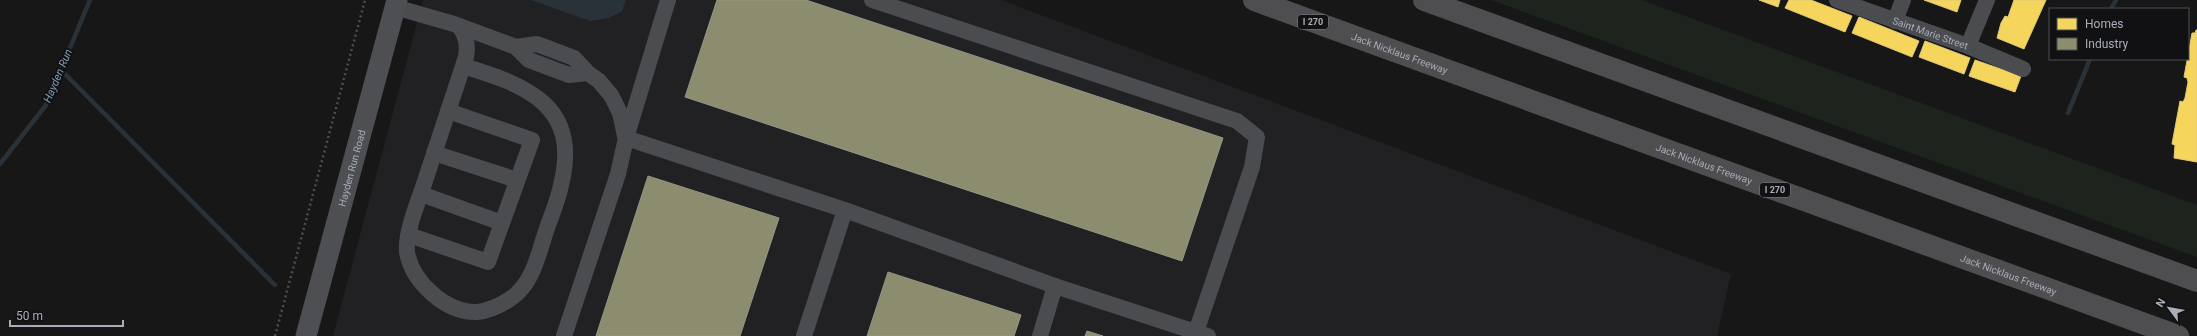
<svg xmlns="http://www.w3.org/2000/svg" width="2197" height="336" viewBox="0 0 2197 336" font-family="Roboto,sans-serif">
  <rect width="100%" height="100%" fill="#171717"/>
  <path fill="#212123" d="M 423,0 L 1001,0 L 1731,274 L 1717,336 L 333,336 Z"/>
  <path fill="#1d241e" d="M 1491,0 L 1642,0 L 2197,205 L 2197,257 Z"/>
  <path fill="#2a3239" d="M 531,0 L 626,0 L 622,11 L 609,18 L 590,21 Z"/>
  <g fill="#f6d55c" stroke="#dfc978">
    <path d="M 1759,0 L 1780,0 L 1778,7 Z"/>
    <path d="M 1789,0 L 1811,0 L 1852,16 L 1845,32 L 1785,8 Z"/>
    <path d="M 1924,0 L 1961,0 L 1957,12 Z"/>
    <path d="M 2014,0 L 2046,0 L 2024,49 L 1997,38 L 2001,23 L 2005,16 L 2008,17 Z"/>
    <path d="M 1859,17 L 1919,41 L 1912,57 L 1852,33 Z"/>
    <path d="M 2196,30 L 2197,30 L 2197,162 L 2174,158 L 2175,145 L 2172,144 L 2180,101 L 2183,102 L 2185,98 L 2188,82 L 2187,78 L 2184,77 L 2192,33 L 2195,33 Z"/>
    <path d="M 1925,41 L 1970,58 L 1964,74 L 1919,57 Z"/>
    <path d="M 1975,60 L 2021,76 L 2015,92 L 1969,76 Z"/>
  </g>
  <g fill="#8c8c6e" stroke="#949684">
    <path d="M 717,0 L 806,0 L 1223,138 L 1182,261 L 685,97 Z"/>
    <path d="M 648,176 L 779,218 L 740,336 L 596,336 Z"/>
    <path d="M 888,272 L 1021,315 L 1014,336 L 867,336 Z"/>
    <path d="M 1087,331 L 1103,336 L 1085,336 Z"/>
  </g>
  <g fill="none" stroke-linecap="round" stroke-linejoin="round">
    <g stroke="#2a3239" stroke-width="4.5">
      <path d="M 2111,9 L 2116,0"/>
      <path d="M 61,70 L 275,285"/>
      <path d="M 2068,113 L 2090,59"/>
      <path d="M 0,164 L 46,105 L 90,0"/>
    </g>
    <path stroke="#4d4e52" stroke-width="2.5" stroke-dasharray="2 3" stroke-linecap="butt" d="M 275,336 L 365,0"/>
    <g stroke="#4b4c50" stroke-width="16">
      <path d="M 872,0 L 1237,121 L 1257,137 L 1252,167 L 1196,332"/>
      <path id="s1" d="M 1837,0 L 1968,46 L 2023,69"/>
      <path d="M 395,7 L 454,24 L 516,47 L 529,60 L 569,75 L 588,73"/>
      <path d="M 1895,21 L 1903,0"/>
      <path d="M 459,26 C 468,38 469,52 463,66 C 450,105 437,145 424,184 C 418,202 405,233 407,252 C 412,282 446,313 477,312 C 488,311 501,305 510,299 C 533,284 538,255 546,231 C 551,216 558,201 561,185 C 581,106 527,85 463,66"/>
      <path d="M 1968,46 L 1987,0"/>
      <path d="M 516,47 L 537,44 L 574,58 L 588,73 L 599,81 L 611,95 L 620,113 L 625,136"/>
      <path d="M 626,138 L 845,210 L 804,336"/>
      <path d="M 434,153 L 517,180"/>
      <path d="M 421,194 L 502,223"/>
      <path d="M 845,210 L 1055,286 L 1040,336"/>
      <path d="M 409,235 L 488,262 L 532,140 L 448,111"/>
      <path d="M 1055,286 L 1208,336"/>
      <path d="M 564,336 L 618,174 L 626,138 L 668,0"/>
    </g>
    <path stroke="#4d4f52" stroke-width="21" id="s2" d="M 306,336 L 397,0"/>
    <g stroke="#4e4e51" stroke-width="22">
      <path id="s3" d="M 1254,0 L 2178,336"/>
      <path d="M 1424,0 L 2197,281"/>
    </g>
  </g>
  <g text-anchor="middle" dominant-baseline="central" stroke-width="4" stroke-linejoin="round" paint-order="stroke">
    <g fill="#111113" stroke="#7b7e86" stroke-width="1">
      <rect x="1298" y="15" width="30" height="14" rx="3"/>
      <rect x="1760" y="183" width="30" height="14" rx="3"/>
    </g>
    <g font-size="9" font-weight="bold" fill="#a8adb8">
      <text x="1313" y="22">I 270</text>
      <text x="1775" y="190">I 270</text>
    </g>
    <g font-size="10" fill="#a8adb8" stroke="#111113">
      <text stroke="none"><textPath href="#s1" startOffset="99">Saint Marie Street</textPath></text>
      <text stroke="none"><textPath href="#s3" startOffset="155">Jack Nicklaus Freeway</textPath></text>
      <text stroke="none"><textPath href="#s3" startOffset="479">Jack Nicklaus Freeway</textPath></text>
      <text stroke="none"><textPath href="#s2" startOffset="174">Hayden Run Road</textPath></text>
      <text stroke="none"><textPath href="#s3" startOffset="803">Jack Nicklaus Freeway</textPath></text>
    </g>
    <g font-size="11" font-style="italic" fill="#7f9bb3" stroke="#111113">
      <text transform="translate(58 76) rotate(-67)">Hayden Run</text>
    </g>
  </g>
  <rect x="2049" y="8" width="140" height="52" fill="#111113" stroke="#4d4f55"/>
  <rect x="2057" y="18" width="20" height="12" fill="#f6d55c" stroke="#4d4f55"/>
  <text x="2085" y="28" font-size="12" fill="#a8adb8">Homes</text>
  <rect x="2057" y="38" width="20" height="12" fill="#8c8c6e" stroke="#4d4f55"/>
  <text x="2085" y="48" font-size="12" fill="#a8adb8">Industry</text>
  <g transform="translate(2169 308) rotate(302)" stroke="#111113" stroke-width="3" paint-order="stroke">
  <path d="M0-3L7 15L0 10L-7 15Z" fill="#a8adb8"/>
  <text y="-6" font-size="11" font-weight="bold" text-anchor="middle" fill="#a8adb8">N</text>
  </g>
  <path d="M10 320v6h113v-6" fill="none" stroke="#a8adb8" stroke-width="2"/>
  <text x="16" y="320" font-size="12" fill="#a8adb8" stroke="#111113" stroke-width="3" paint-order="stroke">50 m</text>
</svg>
